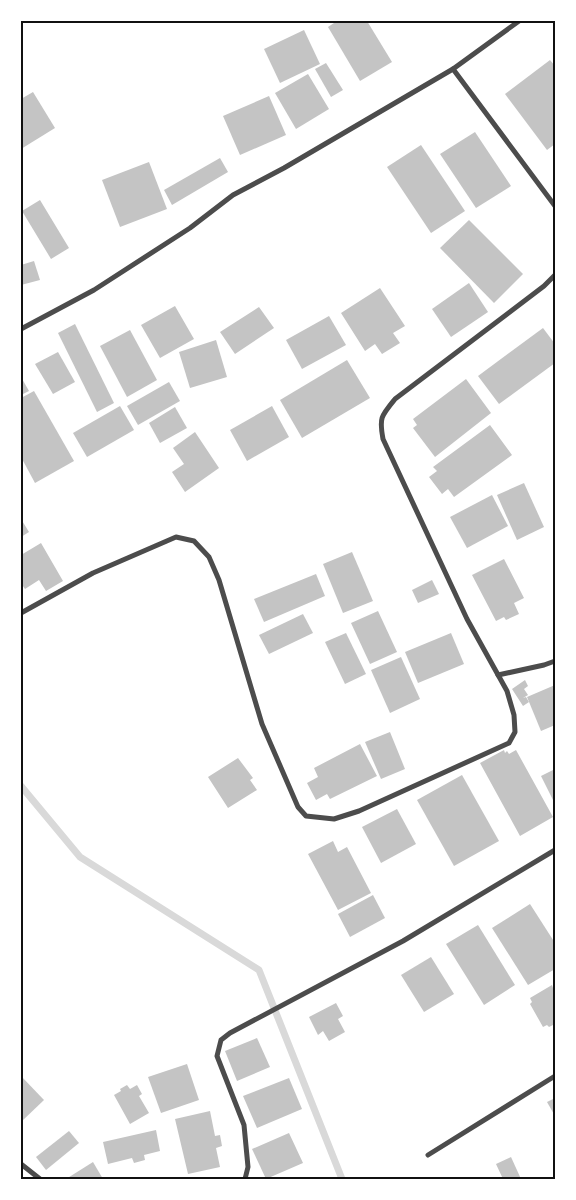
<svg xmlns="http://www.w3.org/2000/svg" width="576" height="1200" viewBox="0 0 576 1200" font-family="Jost,sans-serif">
  <rect width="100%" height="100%" fill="#fff"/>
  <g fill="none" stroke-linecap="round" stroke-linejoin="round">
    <path stroke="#d9d9d9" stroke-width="7" d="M 21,786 L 80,857 L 259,970 L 342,1179"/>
  </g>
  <g fill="#c4c4c4">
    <path d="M 337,21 L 367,21 L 392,62 L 360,81 L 328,27 Z"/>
    <path d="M 304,30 L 320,64 L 280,83 L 264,49 Z"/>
    <path d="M 550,60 L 555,66 L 555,144 L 547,150 L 505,94 Z"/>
    <path d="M 326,63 L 343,90 L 331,97 L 315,69 Z"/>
    <path d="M 308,74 L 329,109 L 296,129 L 275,93 Z"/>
    <path d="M 33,92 L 55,128 L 21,149 L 21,99 Z"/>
    <path d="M 269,96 L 286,135 L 240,155 L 223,116 Z"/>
    <path d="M 475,132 L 511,186 L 476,208 L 440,154 Z"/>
    <path d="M 421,145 L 465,211 L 431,233 L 387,167 Z"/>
    <path d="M 220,158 L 228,172 L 172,205 L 164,190 Z"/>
    <path d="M 149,162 L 167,209 L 120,227 L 102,180 Z"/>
    <path d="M 40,200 L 69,248 L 51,259 L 22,211 Z"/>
    <path d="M 469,220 L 523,274 L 494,303 L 440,248 Z"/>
    <path d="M 34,261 L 40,280 L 21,285 L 21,265 Z"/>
    <path d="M 469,283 L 488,312 L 451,337 L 432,309 Z"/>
    <path d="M 380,288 L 405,326 L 393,333 L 400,343 L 382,354 L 375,344 L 365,351 L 341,313 Z"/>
    <path d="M 175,306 L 194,339 L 160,358 L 141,325 Z"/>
    <path d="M 259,307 L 274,328 L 235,354 L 220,332 Z"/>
    <path d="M 329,316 L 346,345 L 302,369 L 286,340 Z"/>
    <path d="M 75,324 L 114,403 L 97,412 L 58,333 Z"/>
    <path d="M 543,328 L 555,344 L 555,363 L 499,404 L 478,376 Z"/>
    <path d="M 130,330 L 157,380 L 127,397 L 100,346 Z"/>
    <path d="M 216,340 L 227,377 L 190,388 L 179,352 Z"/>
    <path d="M 58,352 L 75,382 L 53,394 L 35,364 Z"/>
    <path d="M 347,360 L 370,398 L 302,438 L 280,400 Z"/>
    <path d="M 21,377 L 29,391 L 21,395 Z"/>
    <path d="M 466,379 L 491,413 L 435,457 L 413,428 L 417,425 L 413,419 Z"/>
    <path d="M 169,382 L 180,401 L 138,425 L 127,406 Z"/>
    <path d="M 34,391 L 74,461 L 35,483 L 21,457 L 21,398 Z"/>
    <path d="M 120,406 L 134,430 L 87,457 L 73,433 Z"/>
    <path d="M 272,406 L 289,437 L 247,461 L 230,430 Z"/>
    <path d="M 175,407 L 187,428 L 160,443 L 149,423 Z"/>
    <path d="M 490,425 L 512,455 L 454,497 L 448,489 L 442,494 L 429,477 L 437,471 L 433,467 Z"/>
    <path d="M 195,432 L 219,468 L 185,492 L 172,472 L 184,464 L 173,448 Z"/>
    <path d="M 524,483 L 544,527 L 517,540 L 497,495 Z"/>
    <path d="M 492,495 L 508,526 L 467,548 L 450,517 Z"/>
    <path d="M 21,519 L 29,532 L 21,537 Z"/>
    <path d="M 41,543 L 63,581 L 46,591 L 39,580 L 25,589 L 21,583 L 21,555 Z"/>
    <path d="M 352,552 L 373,601 L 343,613 L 323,564 Z"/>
    <path d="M 504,559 L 524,598 L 514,603 L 519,614 L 506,620 L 504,617 L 496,621 L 472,575 Z"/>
    <path d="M 316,574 L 325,596 L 264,622 L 254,599 Z"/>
    <path d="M 432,580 L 439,594 L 418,603 L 412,590 Z"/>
    <path d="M 378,611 L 397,652 L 370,664 L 351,623 Z"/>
    <path d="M 303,614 L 313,633 L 269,654 L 259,635 Z"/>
    <path d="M 346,633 L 366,674 L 345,684 L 325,642 Z"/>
    <path d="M 451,633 L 464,664 L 418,683 L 405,652 Z"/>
    <path d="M 401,657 L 420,699 L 390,713 L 371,670 Z"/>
    <path d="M 525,680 L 528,686 L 524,689 L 528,695 L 523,698 L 526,697 L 529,702 L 523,706 L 512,689 Z"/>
    <path d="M 555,685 L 555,725 L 541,731 L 527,697 Z"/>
    <path d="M 390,732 L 405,769 L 381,779 L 365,742 Z"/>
    <path d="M 360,744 L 377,776 L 330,799 L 327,794 L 316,800 L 307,783 L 318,777 L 314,768 Z"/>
    <path d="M 504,750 L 505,753 L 507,751 L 509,754 L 516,750 L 553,817 L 520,836 L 480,763 Z"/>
    <path d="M 238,758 L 253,778 L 250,780 L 257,790 L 228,808 L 208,777 Z"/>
    <path d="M 555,769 L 555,804 L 541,776 Z"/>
    <path d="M 462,775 L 499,841 L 454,866 L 417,800 Z"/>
    <path d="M 397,809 L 416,844 L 381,863 L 362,827 Z"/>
    <path d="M 333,841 L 338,852 L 347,847 L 371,893 L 338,910 L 308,854 Z"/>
    <path d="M 373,895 L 385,918 L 350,937 L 338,914 Z"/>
    <path d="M 530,904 L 555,943 L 555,969 L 528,985 L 492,928 Z"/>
    <path d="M 478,925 L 515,985 L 484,1005 L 446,944 Z"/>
    <path d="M 431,957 L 454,994 L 424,1012 L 401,975 Z"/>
    <path d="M 552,985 L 553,988 L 555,988 L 555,1024 L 549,1027 L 547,1025 L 543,1027 L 530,1004 L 532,1002 L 530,998 Z"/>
    <path d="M 336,1003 L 343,1016 L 338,1019 L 345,1032 L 329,1041 L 323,1031 L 318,1035 L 309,1017 Z"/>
    <path d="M 257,1038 L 270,1067 L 237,1081 L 225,1051 Z"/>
    <path d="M 187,1064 L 199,1100 L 161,1113 L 148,1077 Z"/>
    <path d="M 21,1076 L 44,1100 L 21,1122 Z"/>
    <path d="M 289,1078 L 302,1109 L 257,1128 L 243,1096 Z"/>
    <path d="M 127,1085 L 130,1089 L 137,1085 L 142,1094 L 139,1096 L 149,1113 L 130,1124 L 114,1095 L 121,1091 L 120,1089 Z"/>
    <path d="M 555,1098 L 555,1116 L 547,1102 Z"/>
    <path d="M 210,1111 L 215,1136 L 220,1135 L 222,1146 L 216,1148 L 220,1167 L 188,1174 L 175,1119 Z"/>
    <path d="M 156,1130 L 160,1151 L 144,1155 L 145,1160 L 134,1163 L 132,1158 L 108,1164 L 103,1142 Z"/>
    <path d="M 69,1131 L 79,1143 L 46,1170 L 36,1157 Z"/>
    <path d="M 289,1133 L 303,1163 L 266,1179 L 252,1149 Z"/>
    <path d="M 511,1157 L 521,1179 L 503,1179 L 496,1164 Z"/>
    <path d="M 93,1162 L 103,1179 L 66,1179 Z"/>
  </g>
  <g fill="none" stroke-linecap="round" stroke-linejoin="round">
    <g stroke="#4c4c4c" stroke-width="5">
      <path d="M 453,69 L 555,206"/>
      <path d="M 21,329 L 94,290 L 190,228 L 233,195 L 284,168 L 453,69 L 519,21"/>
      <path d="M 21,613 L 93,573 L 176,537 L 194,541 L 209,557 L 219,580 L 262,724 L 298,807 L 306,816 L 334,819 L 359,811 L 509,743 L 515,732 L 514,715 L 507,691 L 467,619 L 383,439 C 379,418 381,416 395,399 L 544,286 L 555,275"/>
      <path d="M 498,675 L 544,665 L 555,661"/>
      <path d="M 428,1155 L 555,1076"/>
      <path d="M 21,1164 L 40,1179"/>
      <path d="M 245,1179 L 248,1167 L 244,1125 L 217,1056 L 221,1040 L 230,1033 L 403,941 L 555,850"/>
    </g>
  </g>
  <rect width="576" height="1200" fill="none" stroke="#ffffff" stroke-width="45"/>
  <rect x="22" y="22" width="532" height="1156" fill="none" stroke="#111" stroke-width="2"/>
</svg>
